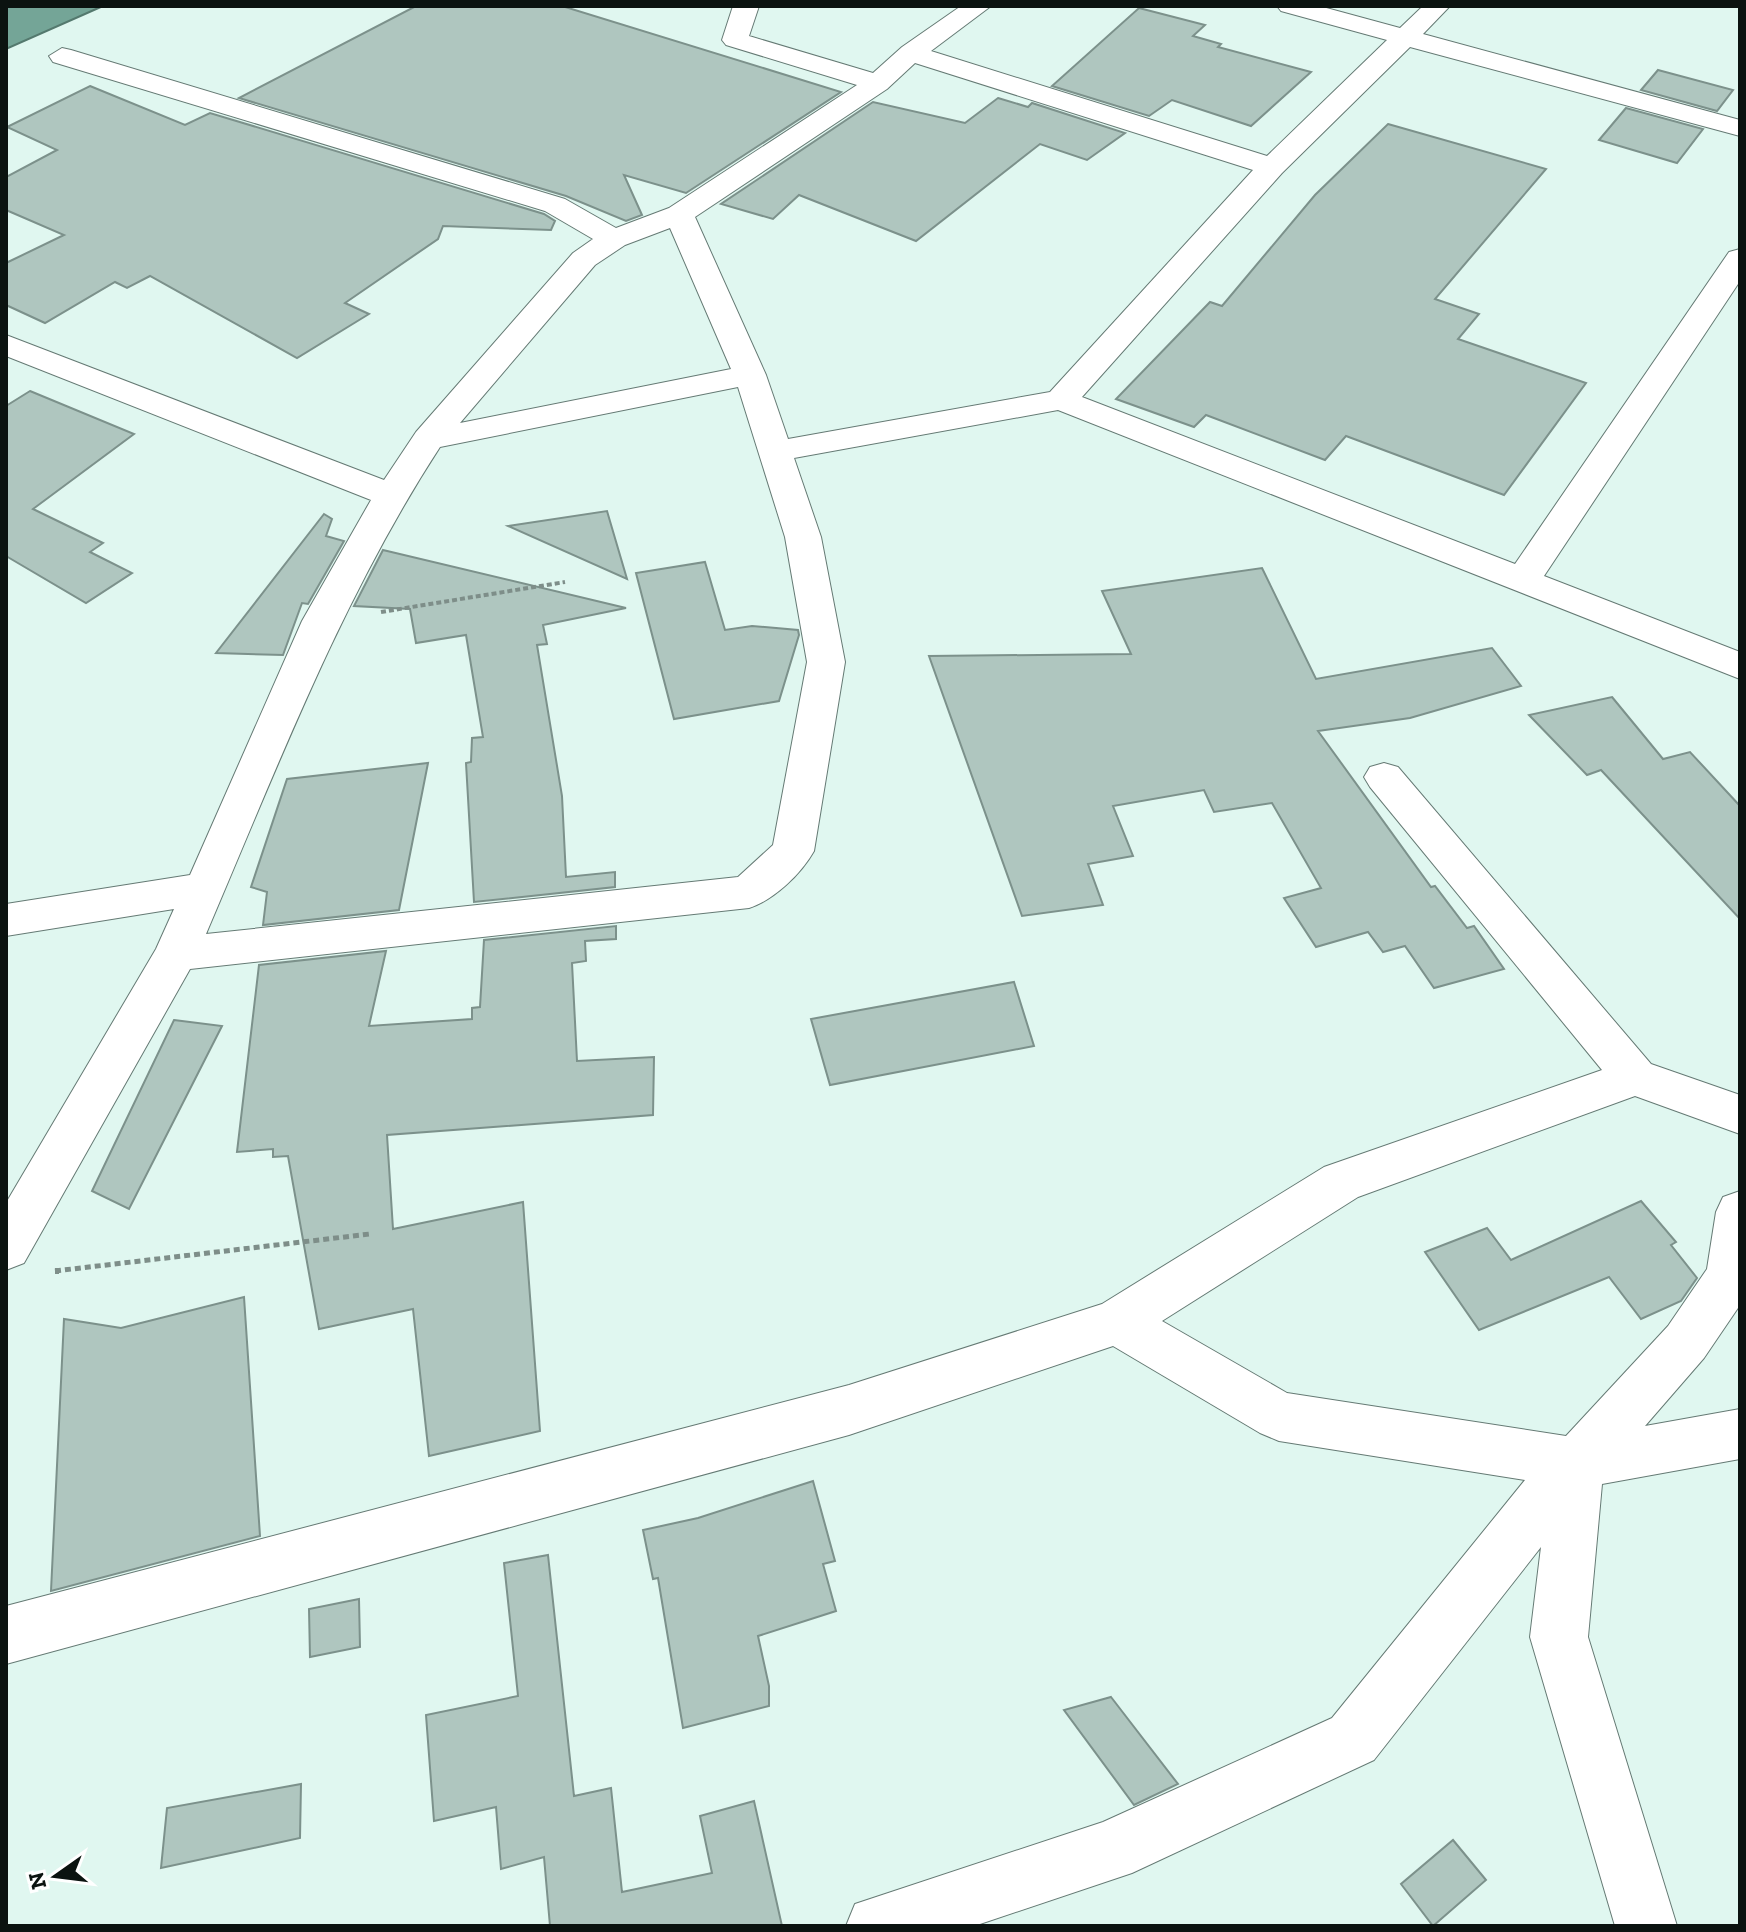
<svg xmlns="http://www.w3.org/2000/svg" width="1746" height="1932" viewBox="0 0 1746 1932" font-family="'Zilla Slab',serif">
  <rect width="100%" height="100%" fill="#e0f7f0"/>
  <path fill="#74a597" stroke="#54796e" stroke-width="2" d="M 6,6 L 103,6 L 6,49 Z"/>
  <g fill="#afc6bf" stroke="#7c918b" stroke-width="2">
    <path d="M 416,6 L 562,6 L 841,92 L 686,193 L 624,175 L 642,215 L 626,221 L 566,196 L 239,98 Z"/>
    <path d="M 1139,8 L 1205,25 L 1193,36 L 1221,44 L 1218,47 L 1311,72 L 1251,126 L 1172,100 L 1149,116 L 1052,86 Z"/>
    <path d="M 1658,70 L 1733,90 L 1717,111 L 1641,90 Z"/>
    <path d="M 90,86 L 185,125 L 210,113 L 544,214 L 555,221 L 551,230 L 443,226 L 438,239 L 345,303 L 369,314 L 297,358 L 150,276 L 127,288 L 115,282 L 45,323 L 6,305 L 6,263 L 64,235 L 6,210 L 6,177 L 57,150 L 7,127 Z"/>
    <path d="M 998,98 L 1028,107 L 1032,103 L 1125,133 L 1087,160 L 1040,144 L 916,241 L 799,195 L 773,219 L 721,204 L 873,102 L 965,123 Z"/>
    <path d="M 1626,108 L 1703,129 L 1677,163 L 1599,140 Z"/>
    <path d="M 1388,124 L 1546,169 L 1435,299 L 1479,314 L 1458,339 L 1586,383 L 1504,495 L 1346,436 L 1325,460 L 1206,415 L 1194,427 L 1116,399 L 1210,302 L 1222,306 L 1315,195 Z"/>
    <path d="M 30,391 L 134,434 L 33,509 L 103,543 L 90,552 L 132,573 L 86,603 L 6,556 L 6,406 Z"/>
    <path d="M 607,511 L 627,579 L 508,526 Z"/>
    <path d="M 324,514 L 332,519 L 326,536 L 344,541 L 308,604 L 302,603 L 283,655 L 216,653 Z"/>
    <path d="M 383,550 L 626,608 L 543,625 L 547,644 L 537,645 L 562,796 L 566,877 L 615,872 L 615,887 L 474,902 L 466,763 L 471,762 L 472,738 L 483,737 L 466,635 L 416,643 L 410,609 L 354,606 Z"/>
    <path d="M 705,562 L 725,630 L 752,626 L 798,630 L 799,635 L 779,701 L 674,719 L 636,573 Z"/>
    <path d="M 1262,568 L 1316,679 L 1492,648 L 1521,686 L 1410,718 L 1318,731 L 1431,887 L 1435,886 L 1467,928 L 1474,926 L 1504,969 L 1434,988 L 1405,946 L 1383,952 L 1368,932 L 1316,947 L 1284,898 L 1321,888 L 1272,803 L 1214,812 L 1204,790 L 1113,806 L 1133,856 L 1088,864 L 1103,905 L 1022,916 L 929,656 L 1131,654 L 1102,591 Z"/>
    <path d="M 1612,697 L 1663,759 L 1690,752 L 1740,806 L 1740,919 L 1601,770 L 1587,775 L 1529,715 Z"/>
    <path d="M 428,763 L 399,910 L 263,925 L 267,892 L 251,887 L 287,779 Z"/>
    <path d="M 616,926 L 616,939 L 585,941 L 586,961 L 572,963 L 577,1061 L 654,1057 L 653,1115 L 387,1135 L 393,1229 L 523,1202 L 540,1431 L 429,1456 L 413,1309 L 319,1329 L 288,1156 L 273,1157 L 273,1149 L 237,1152 L 259,965 L 386,951 L 369,1026 L 472,1019 L 472,1008 L 480,1007 L 484,940 Z"/>
    <path d="M 1014,982 L 1034,1046 L 830,1085 L 811,1019 Z"/>
    <path d="M 174,1020 L 222,1026 L 129,1209 L 92,1191 Z"/>
    <path d="M 1641,1201 L 1676,1242 L 1671,1245 L 1697,1278 L 1681,1301 L 1641,1319 L 1609,1277 L 1479,1330 L 1425,1252 L 1487,1228 L 1511,1260 Z"/>
    <path d="M 244,1297 L 260,1536 L 51,1591 L 64,1319 L 121,1328 Z"/>
    <path d="M 813,1481 L 835,1561 L 823,1564 L 836,1611 L 758,1636 L 769,1686 L 769,1706 L 683,1728 L 658,1578 L 653,1579 L 643,1530 L 698,1518 Z"/>
    <path d="M 548,1555 L 574,1796 L 611,1788 L 622,1892 L 712,1873 L 700,1816 L 754,1801 L 782,1926 L 550,1926 L 544,1857 L 501,1869 L 496,1807 L 434,1821 L 426,1715 L 518,1696 L 504,1563 Z"/>
    <path d="M 359,1599 L 360,1647 L 310,1657 L 309,1609 Z"/>
    <path d="M 1111,1697 L 1178,1784 L 1134,1805 L 1064,1710 Z"/>
    <path d="M 301,1784 L 300,1838 L 161,1868 L 167,1808 Z"/>
    <path d="M 1453,1840 L 1486,1880 L 1433,1926 L 1401,1884 Z"/>
  </g>
  <g fill="none" stroke-linecap="round" stroke-linejoin="round">
    <g stroke="#657a74" stroke-width="2">
      <g id="street">
        <path d="M 733,6 L 759,6 L 749,36 L 873,73 L 902,47 L 961,6 L 991,6 L 931,51 L 1267,156 L 1387,40 L 1281,11 L 1277,6 L 1319,6 L 1400,28 L 1423,6 L 1450,6 L 1423,34 L 1740,120 L 1740,136 L 1410,47 L 1282,173 L 1082,397 L 1515,564 L 1729,252 L 1740,249 L 1740,281 L 1544,576 L 1740,652 L 1740,679 L 1058,410 L 794,458 L 821,537 L 845,662 L 814,851 C 801,874 774,900 749,908 L 190,969 L 24,1263 L 6,1270 L 6,1203 L 156,949 L 174,909 L 6,936 L 6,904 L 190,875 L 302,621 L 371,500 L 6,356 L 6,335 L 384,480 L 416,432 L 573,253 L 593,239 L 545,211 L 53,62 L 49,56 L 62,48 L 71,50 L 565,199 L 616,228 L 669,208 L 857,85 L 726,45 L 722,40 ZM 915,63 L 1253,170 L 1050,392 L 788,439 L 766,375 L 695,217 L 887,89 ZM 670,228 L 731,369 L 460,423 L 595,265 L 625,245 ZM 738,387 L 785,537 L 807,662 L 773,845 L 738,877 L 206,934 C 277,768 341,599 440,447 Z"/>
        <path d="M 1384,763 L 1398,767 L 1651,1064 L 1740,1095 L 1740,1134 L 1635,1096 L 1358,1197 L 1162,1321 L 1287,1393 L 1566,1436 L 1668,1326 L 1707,1269 L 1716,1212 L 1723,1197 L 1740,1191 L 1740,1305 L 1704,1358 L 1645,1426 L 1740,1409 L 1740,1459 L 1602,1484 L 1588,1637 L 1677,1926 L 1615,1926 L 1530,1637 L 1541,1547 L 1374,1760 L 1132,1873 L 974,1926 L 846,1926 L 855,1904 L 1103,1822 L 1332,1718 L 1525,1480 L 1279,1441 L 1260,1433 L 1113,1346 L 849,1435 L 6,1664 L 6,1606 L 849,1385 L 1102,1304 L 1324,1167 L 1602,1070 L 1370,787 L 1364,777 L 1370,767 Z"/>
      </g>
    </g>
    <path stroke="#7e8e89" stroke-width="4" stroke-dasharray="5 3" stroke-linecap="butt" d="M 381,612 L 565,582"/>
    <path stroke="#7e8e89" stroke-width="5" stroke-dasharray="6 4" stroke-linecap="butt" d="M 55,1271 L 370,1234"/>
    <path stroke="#7e8e89" stroke-width="6" stroke-dasharray="8 5" stroke-linecap="butt" d="M 55,1271 L 59,1271"/>
    <use href="#street" fill="#fff" fill-rule="evenodd"/>
  </g>
  <rect width="1746" height="1932" fill="none" stroke="#0b1310" stroke-width="16"/>
  <g transform="translate(56 1876) rotate(256)" stroke="#ffffff" stroke-width="6" paint-order="stroke">
  <path d="M0-6L14 30L0 20L-14 30Z" fill="#0b1310"/>
  <text y="-12" font-size="22" font-weight="bold" text-anchor="middle" fill="#0b1310">N</text>
  </g>
</svg>
